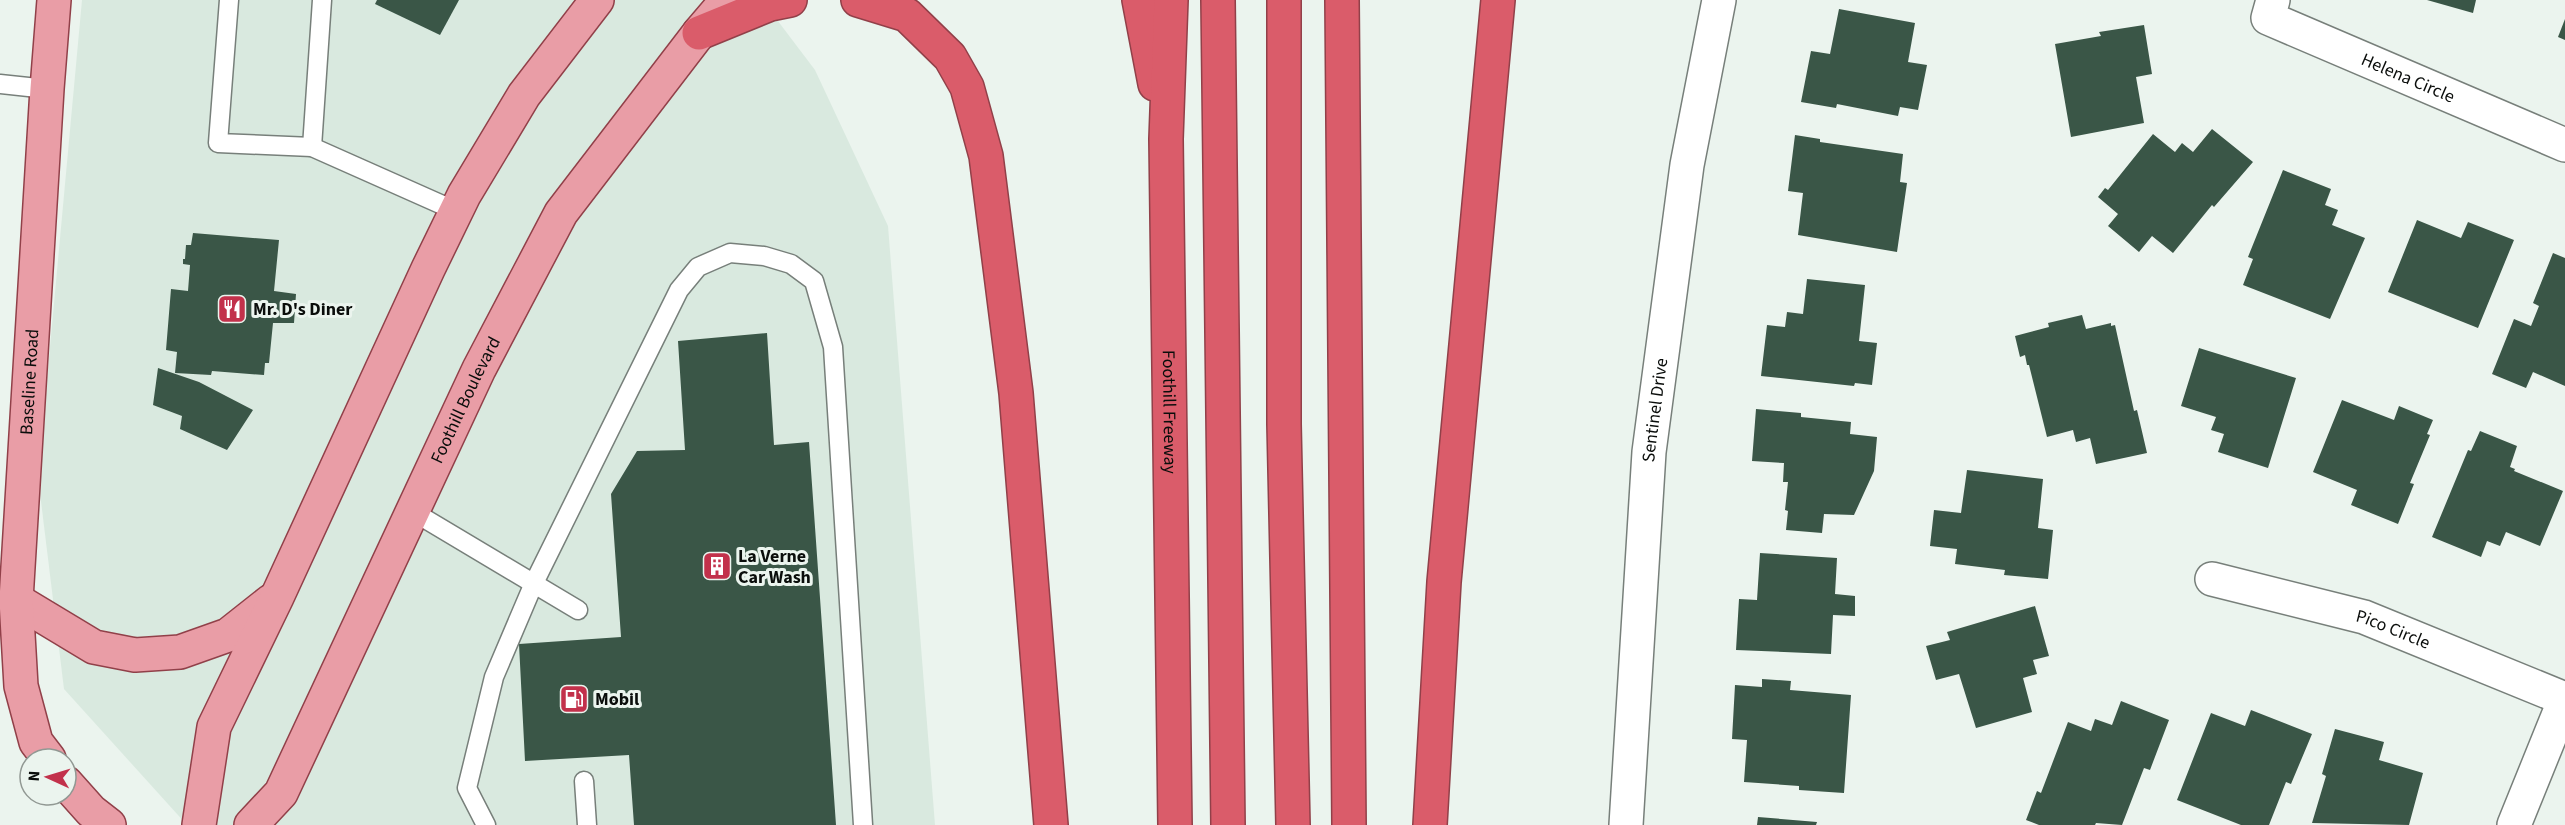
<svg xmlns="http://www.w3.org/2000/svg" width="2565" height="825" viewBox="0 0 2565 825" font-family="'Source Sans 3',sans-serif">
  <rect width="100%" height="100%" fill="#ebf4ee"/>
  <path fill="#d9e9df" d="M 82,0 L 762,0 L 815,70 L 888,226 L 935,825 L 187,825 L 64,689 L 38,477 Z"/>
  <g fill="#3a5647">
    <path d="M 377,0 L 459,0 L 440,35 L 375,4 Z"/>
    <path d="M 2427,0 L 2476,0 L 2473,13 Z"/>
    <path d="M 1839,9 L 1915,23 L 1908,62 L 1927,65 L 1918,110 L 1900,107 L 1898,116 L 1837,104 L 1836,108 L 1801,102 L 1811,51 L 1830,54 Z"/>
    <path d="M 2565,19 L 2565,40 L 2558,37 Z"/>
    <path d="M 2144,25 L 2152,74 L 2136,77 L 2144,123 L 2071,137 L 2055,44 L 2101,36 L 2099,32 Z"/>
    <path d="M 2212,129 L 2253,162 L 2214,207 L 2212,205 L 2173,253 L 2152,236 L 2139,252 L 2108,226 L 2118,214 L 2098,197 L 2105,188 L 2108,190 L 2153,134 L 2175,152 L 2182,143 L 2193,152 Z"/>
    <path d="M 1795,135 L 1820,139 L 1820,142 L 1903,154 L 1900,182 L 1907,183 L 1897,252 L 1798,235 L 1803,193 L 1788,191 Z"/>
    <path d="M 2283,170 L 2331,189 L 2325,205 L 2338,210 L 2332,225 L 2365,238 L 2330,319 L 2243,285 L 2253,259 L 2248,257 Z"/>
    <path d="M 2417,220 L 2461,238 L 2468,222 L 2514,240 L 2478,328 L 2388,292 Z"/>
    <path d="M 193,233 L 279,240 L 274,291 L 296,294 L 294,323 L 273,323 L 269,363 L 265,363 L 264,375 L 212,371 L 211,375 L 175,373 L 177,352 L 166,350 L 171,289 L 188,291 L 190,265 L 183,264 L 183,259 L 185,259 L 186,245 L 191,245 Z"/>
    <path d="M 2553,253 L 2565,258 L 2565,386 L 2533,372 L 2526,388 L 2492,374 L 2514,319 L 2531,326 L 2539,306 L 2533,303 Z"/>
    <path d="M 1807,279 L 1865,285 L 1859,341 L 1877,343 L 1872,385 L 1855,383 L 1854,386 L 1761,376 L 1767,325 L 1785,327 L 1787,312 L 1803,314 Z"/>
    <path d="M 2082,315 L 2086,329 L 2111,323 L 2111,326 L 2115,325 L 2134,411 L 2137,410 L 2147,453 L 2096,464 L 2090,438 L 2076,442 L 2073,430 L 2047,437 L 2029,365 L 2027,365 L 2025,355 L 2020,357 L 2015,336 L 2049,327 L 2048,323 Z"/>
    <path d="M 767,333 L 774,445 L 809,442 L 836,825 L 634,825 L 629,755 L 525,761 L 519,644 L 621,637 L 611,494 L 637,451 L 685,450 L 678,341 Z"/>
    <path d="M 2199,348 L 2296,378 L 2268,468 L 2218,452 L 2224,434 L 2211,430 L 2216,417 L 2181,406 Z"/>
    <path d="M 158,368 L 199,382 L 253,410 L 227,450 L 180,429 L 182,416 L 153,405 Z"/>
    <path d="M 2342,400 L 2394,420 L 2399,406 L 2433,420 L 2427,434 L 2430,435 L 2410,483 L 2414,484 L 2398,524 L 2351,505 L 2357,490 L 2313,472 Z"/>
    <path d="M 1756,409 L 1801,413 L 1801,417 L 1851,422 L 1850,434 L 1877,437 L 1874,471 L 1854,515 L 1824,514 L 1822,533 L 1786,530 L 1788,511 L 1785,510 L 1788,482 L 1783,482 L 1784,463 L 1752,461 Z"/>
    <path d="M 2480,431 L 2517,446 L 2510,467 L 2515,469 L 2514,471 L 2563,491 L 2540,546 L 2506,532 L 2500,546 L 2487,541 L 2481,557 L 2432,537 L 2468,450 L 2471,451 Z"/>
    <path d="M 1967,470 L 2043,479 L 2038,528 L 2053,530 L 2048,579 L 2004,575 L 2005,570 L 1955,564 L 1957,549 L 1930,546 L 1934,510 L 1961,513 Z"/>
    <path d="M 1760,553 L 1837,558 L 1835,594 L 1855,596 L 1855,616 L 1833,615 L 1831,654 L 1736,650 L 1739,599 L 1757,600 Z"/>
    <path d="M 2035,606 L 2049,656 L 2033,660 L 2037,674 L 2023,678 L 2032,712 L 1976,728 L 1959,674 L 1936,680 L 1926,646 L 1950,640 L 1947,632 Z"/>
    <path d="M 1762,679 L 1791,681 L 1790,690 L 1851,695 L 1844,793 L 1799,790 L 1799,786 L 1744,782 L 1747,740 L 1732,739 L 1735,685 L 1762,687 Z"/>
    <path d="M 2121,701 L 2169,720 L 2150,770 L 2144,768 L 2122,825 L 2096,823 L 2095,825 L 2039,825 L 2026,820 L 2037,791 L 2041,793 L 2068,722 L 2091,731 L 2095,719 L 2112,725 Z"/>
    <path d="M 2251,710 L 2312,734 L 2291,784 L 2286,782 L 2269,825 L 2241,825 L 2177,800 L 2211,713 L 2245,726 Z"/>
    <path d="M 2335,729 L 2384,742 L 2379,760 L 2423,773 L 2409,825 L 2312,823 L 2326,776 L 2322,774 Z"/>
    <path d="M 1758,817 L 1817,822 L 1816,825 L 1757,825 Z"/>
  </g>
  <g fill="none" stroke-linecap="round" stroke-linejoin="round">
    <g stroke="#777f7a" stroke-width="21">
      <g id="lane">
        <path d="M 229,0 L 218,143 L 312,147 L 456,211"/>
        <path d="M 0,84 L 47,89"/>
        <path d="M 312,147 L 322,0"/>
        <path d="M 412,511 L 578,610"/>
        <path d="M 584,781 L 587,825"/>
        <path d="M 486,825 L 467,788 L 494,677 L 534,583 L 679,290 L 698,267 L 730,253 L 764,256 L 791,264 L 814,281 L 833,347 L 863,825"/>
      </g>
    </g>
    <g stroke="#777f7a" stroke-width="36">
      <g id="street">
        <path id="s1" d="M 2273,0 L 2268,18 L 2565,145"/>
        <path id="s2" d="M 2212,579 L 2364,617 L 2565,699"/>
        <path id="s3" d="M 1626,825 L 1649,452 L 1687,165 L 1719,0"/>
        <path d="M 2514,825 L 2565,699"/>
      </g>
    </g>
    <g stroke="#914049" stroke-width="36">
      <g id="primary">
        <path d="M 16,600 L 94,647 L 135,655 L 180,652 L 228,635 L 271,601"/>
        <path id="s4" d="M 49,759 L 36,742 L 21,686 L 16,600 L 47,89 L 54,0"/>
        <path d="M 66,783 L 91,811 L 109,825"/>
        <path d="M 199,825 L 214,727 L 277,597 L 428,269 L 464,195 L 524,95 L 597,0"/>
        <path id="s5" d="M 251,825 L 281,793 L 479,369 L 561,213 L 699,33 L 727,0"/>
      </g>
    </g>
    <g stroke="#914049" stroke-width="36">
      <g id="highway">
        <path d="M 858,0 L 907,15 L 950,57 L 967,87 L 986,156 L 1016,393 L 1051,825"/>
        <path d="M 1139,0 L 1155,84"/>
        <path id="s6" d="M 1171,0 L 1166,139 L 1175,825"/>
        <path d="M 1218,0 L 1228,825"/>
        <path d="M 1284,0 L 1284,424 L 1293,825"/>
        <path d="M 1342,0 L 1349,825"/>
        <path d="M 699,33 L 770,4 L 790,0"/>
        <path d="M 1430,825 L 1444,582 L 1498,0"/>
      </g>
    </g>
    <use href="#lane" stroke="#fff" stroke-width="18"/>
    <use href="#street" stroke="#fff" stroke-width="33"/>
    <use href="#primary" stroke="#e99da6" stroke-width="33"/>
    <use href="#highway" stroke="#da5c6a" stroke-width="33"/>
  </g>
  <defs>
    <g id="restaurant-square" transform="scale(1.5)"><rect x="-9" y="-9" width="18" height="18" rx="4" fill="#c2314b" stroke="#ebf4ee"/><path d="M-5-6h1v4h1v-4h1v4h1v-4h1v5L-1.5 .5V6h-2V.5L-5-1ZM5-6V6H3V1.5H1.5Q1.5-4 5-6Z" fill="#fff"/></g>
    <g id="building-square" transform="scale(1.5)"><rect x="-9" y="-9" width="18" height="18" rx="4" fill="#c2314b" stroke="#ebf4ee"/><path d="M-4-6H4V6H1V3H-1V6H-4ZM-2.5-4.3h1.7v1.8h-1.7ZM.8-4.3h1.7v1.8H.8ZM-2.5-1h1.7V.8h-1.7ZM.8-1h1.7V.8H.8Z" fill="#fff"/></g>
    <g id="fuel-square" transform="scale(1.5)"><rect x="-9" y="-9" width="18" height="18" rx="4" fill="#c2314b" stroke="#ebf4ee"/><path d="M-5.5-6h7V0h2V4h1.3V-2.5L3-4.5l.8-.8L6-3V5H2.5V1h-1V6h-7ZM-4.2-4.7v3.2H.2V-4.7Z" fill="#fff"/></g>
  </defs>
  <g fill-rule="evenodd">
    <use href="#restaurant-square" x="232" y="309"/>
    <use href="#building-square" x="717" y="566"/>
    <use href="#fuel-square" x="574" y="699"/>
  </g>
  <g text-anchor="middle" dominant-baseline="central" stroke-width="6" stroke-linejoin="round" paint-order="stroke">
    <g font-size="18" fill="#0a0d0b" stroke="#ebf4ee">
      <text stroke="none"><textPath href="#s1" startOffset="171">Helena Circle</textPath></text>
      <text stroke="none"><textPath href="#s4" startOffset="384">Baseline Road</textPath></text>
      <text stroke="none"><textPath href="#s5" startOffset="478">Foothill Boulevard</textPath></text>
      <text stroke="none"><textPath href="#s3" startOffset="416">Sentinel Drive</textPath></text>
      <text stroke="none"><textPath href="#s6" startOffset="412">Foothill Freeway</textPath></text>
      <text stroke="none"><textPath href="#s2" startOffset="188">Pico Circle</textPath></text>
    </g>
    <g font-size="18" font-weight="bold" fill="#0a0d0b" stroke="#ebf4ee" text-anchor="start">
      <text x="253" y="309">Mr. D's Diner</text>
      <text x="738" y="556">La Verne<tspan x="738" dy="21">Car Wash</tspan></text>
      <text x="595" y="699">Mobil</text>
    </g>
  </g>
  <g transform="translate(48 777) rotate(274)"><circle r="28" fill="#ebf4ee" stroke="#919893" stroke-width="1.5"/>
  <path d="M0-4.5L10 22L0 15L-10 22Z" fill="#c2314b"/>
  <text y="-9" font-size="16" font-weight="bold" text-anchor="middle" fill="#0a0d0b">N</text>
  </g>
</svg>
